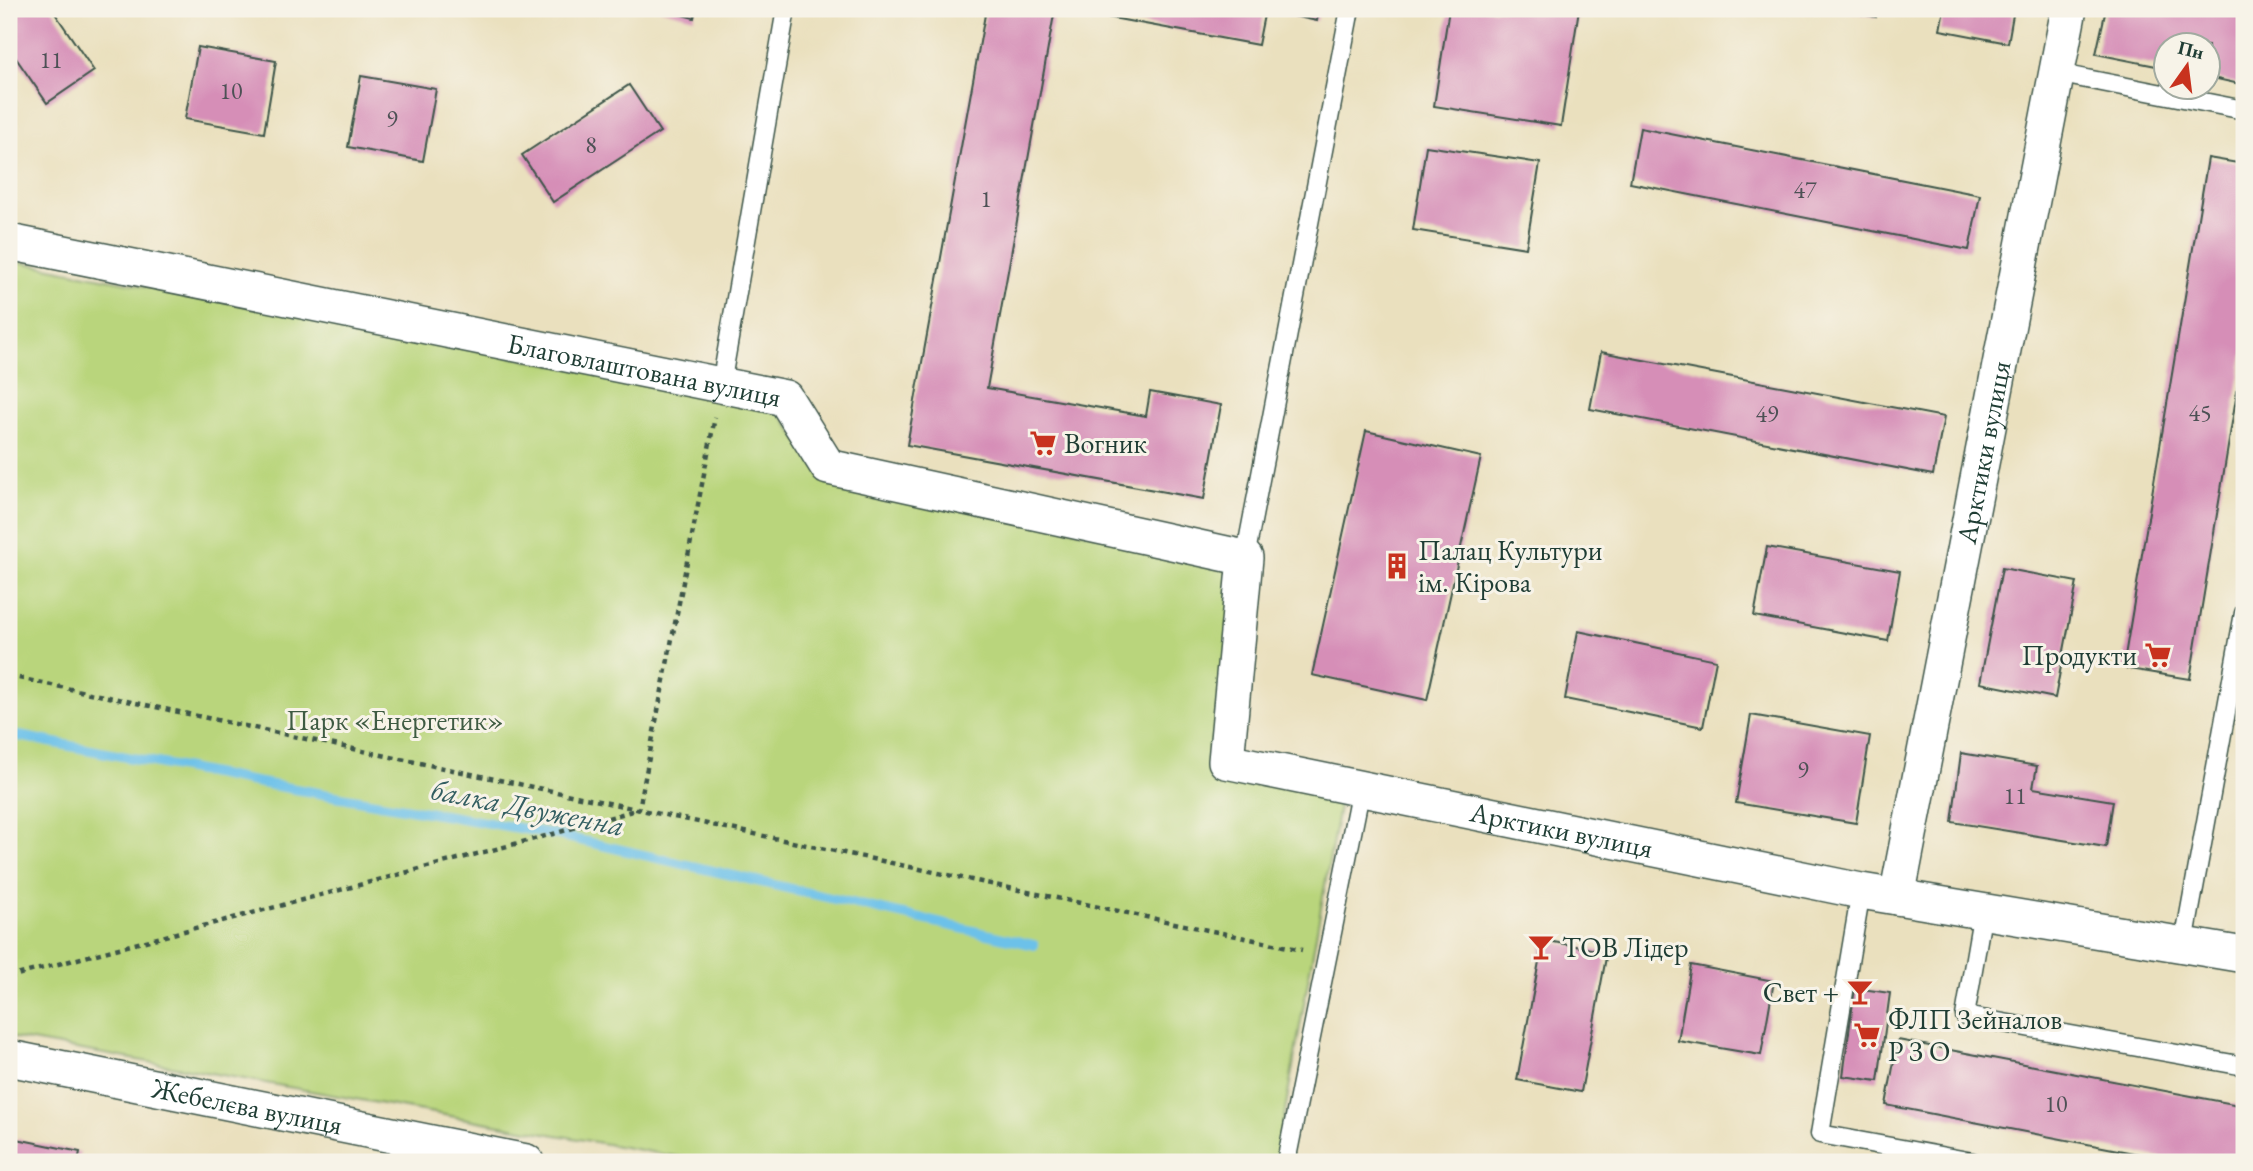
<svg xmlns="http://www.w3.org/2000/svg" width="2253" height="1171" viewBox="0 0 2253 1171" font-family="'EB Garamond',serif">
  <rect width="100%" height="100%" fill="#f7f3e8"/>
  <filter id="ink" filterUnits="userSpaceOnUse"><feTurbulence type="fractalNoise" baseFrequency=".0143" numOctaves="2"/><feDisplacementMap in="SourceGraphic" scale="14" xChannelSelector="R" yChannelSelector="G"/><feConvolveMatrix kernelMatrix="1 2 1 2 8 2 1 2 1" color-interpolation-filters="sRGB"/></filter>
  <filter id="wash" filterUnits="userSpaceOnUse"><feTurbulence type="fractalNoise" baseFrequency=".00686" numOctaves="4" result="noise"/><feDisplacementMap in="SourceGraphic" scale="28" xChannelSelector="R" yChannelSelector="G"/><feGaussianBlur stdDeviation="1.57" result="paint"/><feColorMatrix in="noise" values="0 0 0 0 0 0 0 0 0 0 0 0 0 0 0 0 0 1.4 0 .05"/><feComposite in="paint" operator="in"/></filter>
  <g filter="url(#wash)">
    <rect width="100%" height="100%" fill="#eae0be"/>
    <path fill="#b9d57b" stroke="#6c8958" stroke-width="2" d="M 9,260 L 777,408 L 820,473 L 1235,566 L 1217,768 L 1341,795 L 1276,1162 L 707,1162 L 9,1037 Z"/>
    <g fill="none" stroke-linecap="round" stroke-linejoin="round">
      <path stroke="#6cc1e9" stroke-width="10" d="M 9,734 L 249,781 L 553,834 L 1034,945"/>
    </g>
    <g id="blocks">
      <g fill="#d68eb7">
        <path d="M 9,9 L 52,9 L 94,71 L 47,103 L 9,48 Z"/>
        <path d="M 659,9 L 696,9 L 694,18 Z"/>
        <path d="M 986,9 L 1055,9 L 987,388 L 1146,416 L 1150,392 L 1221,405 L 1204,499 L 907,445 Z"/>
        <path d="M 1064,9 L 1319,9 L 1317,21 L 1265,10 L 1258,45 Z"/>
        <path d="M 1449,9 L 1579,9 L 1561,126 L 1434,106 Z"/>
        <path d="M 1838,9 L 1878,9 L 1876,17 Z"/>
        <path d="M 1944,9 L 2014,9 L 2008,43 L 1940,30 Z"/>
        <path d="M 2106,9 L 2223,9 L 2244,13 L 2244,85 L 2208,77 L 2208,46 L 2166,46 L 2166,68 L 2096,54 Z"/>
        <path d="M 198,47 L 276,61 L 264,133 L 185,119 Z"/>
        <path d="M 361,76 L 436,89 L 423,161 L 348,147 Z"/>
        <path d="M 629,85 L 660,132 L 553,202 L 522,155 Z"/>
        <path d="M 1640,128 L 1980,195 L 1969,250 L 1630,183 Z"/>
        <path d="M 1426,146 L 1540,163 L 1526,248 L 1413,230 Z"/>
        <path d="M 2208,158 L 2244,164 L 2244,349 L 2190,679 L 2123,668 Z"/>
        <path d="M 1601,352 L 1944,417 L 1933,475 L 1590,409 Z"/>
        <path d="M 1366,431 L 1481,457 L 1427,700 L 1312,675 Z"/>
        <path d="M 1767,547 L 1900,571 L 1888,641 L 1754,616 Z"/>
        <path d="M 2002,568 L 2077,582 L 2055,698 L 1980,683 Z"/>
        <path d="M 1578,631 L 1716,660 L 1703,727 L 1565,699 Z"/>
        <path d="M 1751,715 L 1870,736 L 1856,823 L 1736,803 Z"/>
        <path d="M 1961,753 L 2037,766 L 2033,788 L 2113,801 L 2106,847 L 1952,822 Z"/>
        <path d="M 1543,940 L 1607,952 L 1581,1092 L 1517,1080 Z"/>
        <path d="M 1691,965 L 1774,981 L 1761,1055 L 1678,1041 Z"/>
        <path d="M 1855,988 L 1890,993 L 1878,1081 L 1843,1076 Z"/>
        <path d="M 1898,1040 L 2244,1106 L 2244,1162 L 2180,1162 L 1886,1105 Z"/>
        <path d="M 17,1139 L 80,1152 L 78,1162 L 13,1162 Z"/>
      </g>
    </g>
  </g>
  <g filter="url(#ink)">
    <use href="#blocks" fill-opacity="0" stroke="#3d5549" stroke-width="2"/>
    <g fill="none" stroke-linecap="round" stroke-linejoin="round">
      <g stroke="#3d5549" stroke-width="21">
        <g id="service">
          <path d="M 2056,73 L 2244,110"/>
          <path d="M 721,385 L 786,9"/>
          <path d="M 1245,558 L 1350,9"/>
          <path d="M 1861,891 L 1820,1134 L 1973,1162"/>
          <path d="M 1983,911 L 1965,1016 L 2244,1066"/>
          <path d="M 2184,943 L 2244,613"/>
          <path d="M 1286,1162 L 1361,788"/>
        </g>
      </g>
      <g stroke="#3d5549" stroke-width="38">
        <g id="minor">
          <path id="s1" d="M 9,242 L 785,398 L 828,467 L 1245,558 L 1226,761 L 1861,891 L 2244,955"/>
          <path id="s2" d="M 1897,897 L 2069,9"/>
          <path id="s3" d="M 9,1058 L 526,1162"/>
        </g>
      </g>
      <g stroke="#3d5549" stroke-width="4.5" stroke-dasharray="5 5" stroke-linecap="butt">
        <path d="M 9,676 L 1302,950"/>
        <path d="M 9,977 L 553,834 L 639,809 L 715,417"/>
      </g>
      <use href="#service" stroke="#fff" stroke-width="18"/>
      <use href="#minor" stroke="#fff" stroke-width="35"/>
    </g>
  </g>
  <defs>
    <g id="supermarket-bare" transform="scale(2.1)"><path d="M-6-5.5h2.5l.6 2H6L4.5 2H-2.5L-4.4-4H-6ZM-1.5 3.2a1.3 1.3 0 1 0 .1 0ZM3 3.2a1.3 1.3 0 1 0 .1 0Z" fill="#c8321e" stroke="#f7f3e8" stroke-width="2.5" paint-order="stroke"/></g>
    <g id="building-bare" transform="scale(2.1)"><path d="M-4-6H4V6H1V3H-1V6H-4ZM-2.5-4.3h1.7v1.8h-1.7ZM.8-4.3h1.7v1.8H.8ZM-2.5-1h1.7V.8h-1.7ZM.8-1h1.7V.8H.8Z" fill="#c8321e" stroke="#f7f3e8" stroke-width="2.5" paint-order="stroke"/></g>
    <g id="bar-bare" transform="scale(2.1)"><path d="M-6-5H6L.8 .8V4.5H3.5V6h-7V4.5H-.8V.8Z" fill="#c8321e" stroke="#f7f3e8" stroke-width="2.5" paint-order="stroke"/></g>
  </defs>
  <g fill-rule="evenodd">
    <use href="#supermarket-bare" x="1043" y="443"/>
    <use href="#building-bare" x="1397" y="566"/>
    <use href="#supermarket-bare" x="2158" y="655"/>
    <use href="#bar-bare" x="1541" y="947"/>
    <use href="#bar-bare" x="1860" y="992"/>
    <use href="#supermarket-bare" x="1867" y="1035"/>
  </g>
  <g text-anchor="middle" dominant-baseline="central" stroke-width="6" stroke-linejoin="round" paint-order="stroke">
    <g font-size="24" fill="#4d5155">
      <text x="51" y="59">11</text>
      <text x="231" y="90">10</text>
      <text x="392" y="118">9</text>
      <text x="591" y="144">8</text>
      <text x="1805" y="189">47</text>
      <text x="986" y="198">1</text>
      <text x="2200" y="412">45</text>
      <text x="1767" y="413">49</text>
      <text x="1803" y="769">9</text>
      <text x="2015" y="795">11</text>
      <text x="2056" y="1103">10</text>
    </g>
    <g font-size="28" fill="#1f3d34" stroke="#f7f3e8">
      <text stroke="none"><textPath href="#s1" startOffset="648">Благовлаштована вулиця</textPath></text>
      <text stroke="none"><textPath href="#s2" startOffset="453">Арктики вулиця</textPath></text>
      <text stroke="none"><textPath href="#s1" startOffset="1846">Арктики вулиця</textPath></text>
      <text stroke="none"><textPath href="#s3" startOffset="243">Жебелєва вулиця</textPath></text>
    </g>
    <g font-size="28" fill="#1f3d34" stroke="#f7f3e8" text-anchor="start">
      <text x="1064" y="443">Вогник</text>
      <text x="1418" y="550">Палац Культури<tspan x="1418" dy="32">ім. Кірова</tspan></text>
      <text x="2137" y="655" text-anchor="end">Продукти</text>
      <text x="1562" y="947">ТОВ Лідер</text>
      <text x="1839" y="992" text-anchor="end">Свет +</text>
      <text x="1888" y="1019">ФЛП Зейналов<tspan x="1888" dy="32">Р З О</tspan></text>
    </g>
    <g font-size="28" fill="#3e5b42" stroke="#f7f3e8">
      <text x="395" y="720">Парк «Енергетик»</text>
    </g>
    <g font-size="30" font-style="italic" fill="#325e61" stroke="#f7f3e8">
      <text transform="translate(528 807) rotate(11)">балка Двуженна</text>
    </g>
  </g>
  <rect width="2253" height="1171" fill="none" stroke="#f7f3e8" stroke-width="35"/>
  <g transform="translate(2187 66) rotate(14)"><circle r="33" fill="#f7f3e8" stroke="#a1aaa0" stroke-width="2"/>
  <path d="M0-5L12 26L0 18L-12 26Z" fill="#c8321e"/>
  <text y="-10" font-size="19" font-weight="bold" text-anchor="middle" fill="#1f3d34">Пн</text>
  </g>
</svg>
